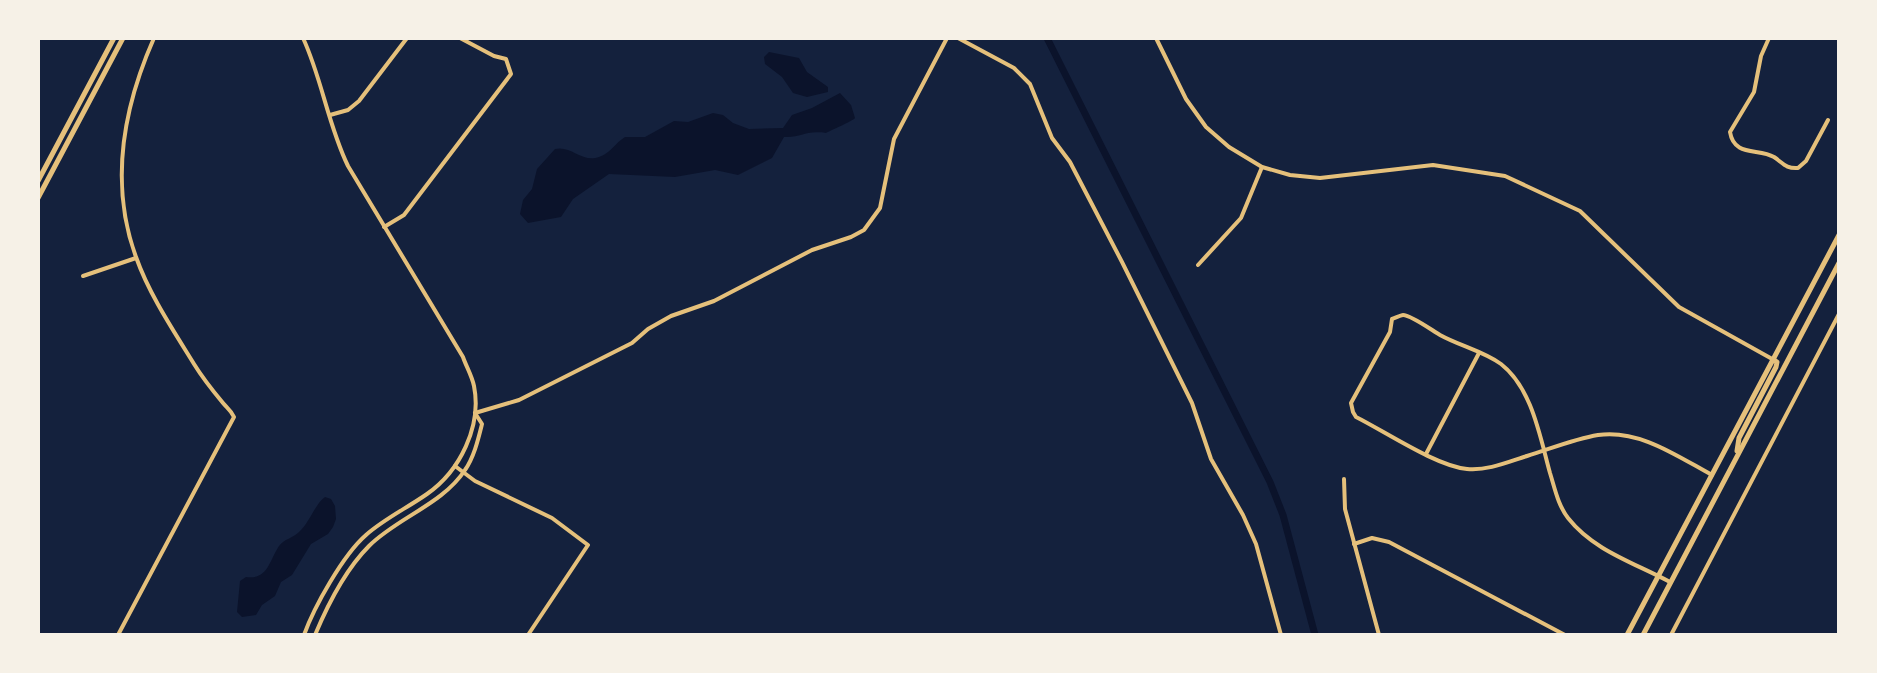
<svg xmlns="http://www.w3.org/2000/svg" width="1877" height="673" viewBox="0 0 1877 673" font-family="Barlow,sans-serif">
  <rect width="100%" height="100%" fill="#14213d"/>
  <g fill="#0b132b">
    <path d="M 769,52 L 799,58 L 807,72 L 828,87 L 828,92 L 807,97 L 793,93 L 782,77 L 765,64 L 764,57 Z"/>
    <path d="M 840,93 L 851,105 L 855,118 C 853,121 829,131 826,133 C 804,130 802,138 784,137 L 772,158 L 738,175 L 715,170 L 675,177 L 609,174 L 573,199 L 561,217 L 528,223 L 520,214 L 523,200 L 532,189 L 537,169 L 555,149 C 571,145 582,163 599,157 C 611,153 615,143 625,137 L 645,137 L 674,121 L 688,122 L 713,113 L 723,115 L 733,123 L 749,129 L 783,128 L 792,115 L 812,108 Z"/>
    <path d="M 325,497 L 331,499 L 335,506 L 336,519 L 333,527 L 328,534 L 311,544 L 292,575 L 281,582 L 275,596 L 262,605 L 256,615 L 242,617 L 237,612 L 240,581 L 246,577 C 268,580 269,561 279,546 C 284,539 293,538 299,532 C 310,522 315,504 325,497 Z"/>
  </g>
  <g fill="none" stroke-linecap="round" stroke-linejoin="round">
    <path stroke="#0b132b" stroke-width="7" d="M 1047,38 L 1270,482 L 1283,515 L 1315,635"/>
    <g stroke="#e5c07b" stroke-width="4">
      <path d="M 303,38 C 322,79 328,125 348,166 L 463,357 C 466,366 472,376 474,386 C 482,426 460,471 427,494 C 407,508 384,519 366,535 C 343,555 314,607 304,635"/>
      <path d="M 958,38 L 1014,68 L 1030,84 L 1052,138 L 1070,162 L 1122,262 L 1192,403 L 1211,459 L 1243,515 L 1256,544 L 1281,635"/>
      <path d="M 1156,38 L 1186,99 L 1206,127 L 1229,147 L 1262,167 L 1290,175 L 1320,178 L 1433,165 L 1505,176 L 1580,211 L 1679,307 L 1774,360"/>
      <path d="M 1769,38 L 1761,56 L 1754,92 L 1730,132 C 1734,157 1758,148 1774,157 C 1783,163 1786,169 1798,168 L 1806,161 L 1828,120"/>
      <path d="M 330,115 L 348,110 L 359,101 L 407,38"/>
      <path d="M 384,227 L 404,215 L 511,74 L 506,59 L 494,56 L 460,38"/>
      <path d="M 1198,265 L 1241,218 L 1262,167"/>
      <path d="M 83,276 L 136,258"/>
      <path d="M 475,413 L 519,400 L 632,343 L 648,329 L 671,316 L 714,301 L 812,250 L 851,237 L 864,230 L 880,208 L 894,139 L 947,38"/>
      <path d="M 1426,454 L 1479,353"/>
      <path d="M 455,466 L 475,481 L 552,518 L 588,545 L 528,635"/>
      <path d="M 1344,479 L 1345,509 L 1379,635"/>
      <path d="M 1354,544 L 1372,538 L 1389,542 L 1565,635"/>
      <path d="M 1670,582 C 1635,563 1594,551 1568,518 C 1558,505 1555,489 1550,473 C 1540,437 1532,388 1501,364 C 1483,351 1460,346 1440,335 C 1433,331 1411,315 1403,315 C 1401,315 1395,318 1392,319 L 1390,332 L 1351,403 L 1353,412 L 1356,417 C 1386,432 1436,466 1467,469 C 1487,471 1508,462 1527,456 C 1550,449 1574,439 1598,435 C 1639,429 1677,456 1712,475"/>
      <path d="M 118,635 L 234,417 C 231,410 227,408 223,403 C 213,391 202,377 194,364 C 173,330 149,294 136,257 C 109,183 123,108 154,38"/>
      <path d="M 315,635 C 328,604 345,570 369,546 C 397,518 443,504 465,470 C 474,457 478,440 482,424 L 475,413"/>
      <path d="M 1671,635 L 1839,314"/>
    </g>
    <g stroke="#e5c07b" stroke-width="5">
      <path d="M 38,181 L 114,38"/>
      <path d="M 38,198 L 123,38"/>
      <path d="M 1737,451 L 1739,438 L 1776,367 L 1777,362 L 1774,360"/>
      <path d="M 1627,635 L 1839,235"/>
      <path d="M 1643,635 L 1839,263"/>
    </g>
  </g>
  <rect width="1877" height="673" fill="none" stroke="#f6f1e7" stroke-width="80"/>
</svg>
